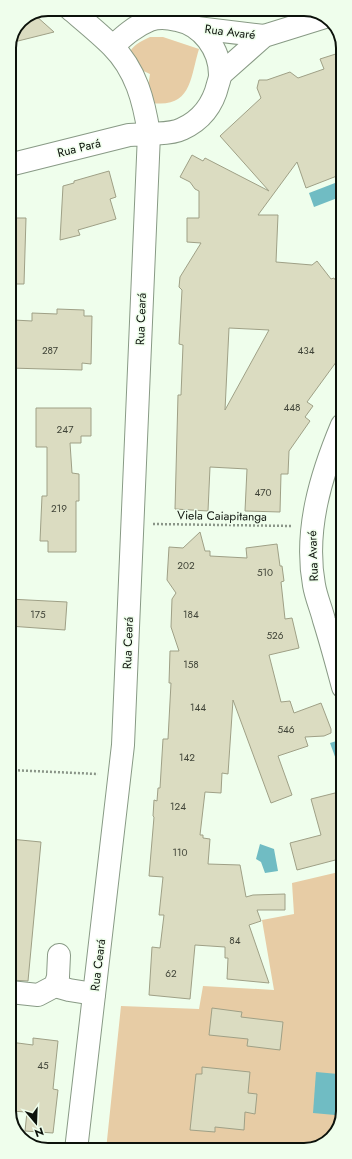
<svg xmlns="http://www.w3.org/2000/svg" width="352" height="1159" viewBox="0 0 352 1159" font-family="Jost,sans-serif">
  <rect width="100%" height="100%" fill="#effeec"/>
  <g fill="#e7cca5">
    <path d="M 150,37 L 163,37 L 199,49 C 190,78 192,108 152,103 L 148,87 L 150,74 L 139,69 L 128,56 C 132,45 140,42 150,37 Z"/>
    <path d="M 343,871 L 343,1111 L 335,1135 L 312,1149 L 106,1150 L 121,1006 L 199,1009 L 203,986 L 274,990 L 262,920 L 294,914 L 292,883 Z"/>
  </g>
  <g fill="#70bcc3">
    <path d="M 335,183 L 340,197 L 314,207 L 309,193 Z"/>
    <path d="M 343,739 L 343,773 L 341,773 L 330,743 Z"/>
    <path d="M 260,844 L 274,849 L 278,871 L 265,873 L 261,862 L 256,859 Z"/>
    <path d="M 316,1072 L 338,1074 L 335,1115 L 313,1113 Z"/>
  </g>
  <g fill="#dbdcc1" stroke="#9fa086" fill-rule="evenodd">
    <path d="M 35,15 L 54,32 L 10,43 L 21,20 Z"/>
    <path d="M 342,52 L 342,174 L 306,188 L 297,162 L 258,215 L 278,215 L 276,262 L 312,265 L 317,261 L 331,279 L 334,278 L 342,291 L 342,354 L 307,402 L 313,406 L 305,417 L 310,421 L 289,451 L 288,474 L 281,474 L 280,512 L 245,511 L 247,469 L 210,467 L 208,511 L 175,509 L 178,395 L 181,395 L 183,345 L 179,344 L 182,290 L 179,287 L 180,277 L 201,243 L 187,242 L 187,218 L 199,218 L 199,191 L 195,189 L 190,182 L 180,177 L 192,155 L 203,161 L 205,158 L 269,191 L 220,136 L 261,98 L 257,88 L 259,80 L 267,80 L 290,72 L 298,78 L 324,69 L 320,59 ZM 229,328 L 269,330 L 225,410 Z"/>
    <path d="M 109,171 L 116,197 L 110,199 L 116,219 L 78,230 L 80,235 L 60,240 L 63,186 L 74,183 L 74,181 Z"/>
    <path d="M 9,218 L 26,218 L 24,284 L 9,284 Z"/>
    <path d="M 57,309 L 84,310 L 84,316 L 92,316 L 91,364 L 82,363 L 82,370 L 9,368 L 9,337 L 14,337 L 14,320 L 32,321 L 32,313 L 57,314 Z"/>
    <path d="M 36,408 L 91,408 L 91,436 L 81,436 L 81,443 L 70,443 L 72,473 L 79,474 L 79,501 L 76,501 L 76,552 L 48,552 L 48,541 L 40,541 L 42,496 L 47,496 L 47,447 L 36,447 Z"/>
    <path d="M 200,532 L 205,551 L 210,551 L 210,556 L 247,558 L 246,548 L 277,544 L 280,566 L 282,566 L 284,581 L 281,582 L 285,619 L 292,618 L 299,648 L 269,655 L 281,702 L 290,701 L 294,713 L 321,703 L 331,729 L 331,733 L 324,736 L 305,737 L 308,746 L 278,756 L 292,795 L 271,803 L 233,700 L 228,774 L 222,773 L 221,793 L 205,792 L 200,835 L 203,835 L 203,838 L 210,839 L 208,864 L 240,865 L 246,897 L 253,895 L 285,894 L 285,910 L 257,910 L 261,921 L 249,925 L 269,983 L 227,979 L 228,958 L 225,958 L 225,947 L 195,945 L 190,999 L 149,995 L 152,947 L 160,948 L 164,915 L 159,915 L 163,877 L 149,876 L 154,817 L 153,816 L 154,800 L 157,801 L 158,788 L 160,788 L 163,739 L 168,739 L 171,683 L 169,683 L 170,651 L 179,651 L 171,627 L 172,599 L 176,593 L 167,580 L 169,547 L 183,548 Z"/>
    <path d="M 9,599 L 67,602 L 65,630 L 9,626 Z"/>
    <path d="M 343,791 L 343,858 L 297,870 L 290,843 L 321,835 L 311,799 Z"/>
    <path d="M 10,839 L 41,842 L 28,981 L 10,980 Z"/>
    <path d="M 212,1008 L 242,1012 L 241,1017 L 283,1022 L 280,1050 L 247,1046 L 248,1039 L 209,1035 Z"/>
    <path d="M 33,1038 L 58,1041 L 53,1089 L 58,1090 L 53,1133 L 25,1131 L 27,1112 L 10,1111 L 10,1042 L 33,1045 Z"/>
    <path d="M 202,1067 L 250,1072 L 248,1093 L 257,1094 L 255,1114 L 245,1112 L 244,1130 L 215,1127 L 215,1132 L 190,1130 L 196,1074 L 202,1074 Z"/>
  </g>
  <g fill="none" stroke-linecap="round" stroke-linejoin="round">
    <g stroke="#889a85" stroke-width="24">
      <g id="minor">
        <path d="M 70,9 C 84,21 99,33 112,46 C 136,70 144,101 149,134 C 160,133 172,134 182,129 C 202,120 213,105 218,84 C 219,81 220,78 220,75 C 220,49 202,25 177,20 C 169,18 158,17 150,20 C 135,26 124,36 113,46"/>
        <path d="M 197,28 L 264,36"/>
        <path d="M 220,75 L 264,36 L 325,17"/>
        <path d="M 9,165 L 129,135 L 149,134 L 123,745 L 76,1150"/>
        <path d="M 342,425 C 321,475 304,530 314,585 C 316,597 321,608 324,620 C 331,642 337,665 343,687"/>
        <path d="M 55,986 L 69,990 L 94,994"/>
        <path d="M 10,992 L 38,995 L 55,986 L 58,977 L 59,955"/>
      </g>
    </g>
    <g stroke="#8a9588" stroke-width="2.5" stroke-dasharray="2 2" stroke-linecap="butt">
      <path d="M 153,524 L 292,526"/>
      <path d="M 10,770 L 98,774"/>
    </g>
    <use href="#minor" stroke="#fff" stroke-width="22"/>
  </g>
  <g text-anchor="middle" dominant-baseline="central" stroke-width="3" stroke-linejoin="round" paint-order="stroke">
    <g font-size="10" fill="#404438">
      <text x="50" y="350">287</text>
      <text x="306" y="350">434</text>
      <text x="292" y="407">448</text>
      <text x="65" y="429">247</text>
      <text x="263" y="492">470</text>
      <text x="59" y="508">219</text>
      <text x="186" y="565">202</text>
      <text x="265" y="572">510</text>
      <text x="38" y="614">175</text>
      <text x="191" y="614">184</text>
      <text x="275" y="635">526</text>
      <text x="191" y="664">158</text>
      <text x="198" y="707">144</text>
      <text x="286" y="729">546</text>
      <text x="187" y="757">142</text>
      <text x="178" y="806">124</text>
      <text x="180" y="852">110</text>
      <text x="235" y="940">84</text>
      <text x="171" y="973">62</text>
      <text x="43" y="1065">45</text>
    </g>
    <g font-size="12" fill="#0c120b" stroke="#effeec">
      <text transform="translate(230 32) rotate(7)">Rua Avaré</text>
      <text transform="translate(79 148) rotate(-14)">Rua Pará</text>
      <text transform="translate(141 319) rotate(-88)">Rua Ceará</text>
      <text transform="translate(222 516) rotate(1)">Viela Caiapitanga</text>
      <text transform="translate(313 556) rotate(-92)">Rua Avaré</text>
      <text transform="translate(128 643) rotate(-88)">Rua Ceará</text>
      <text transform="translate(98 965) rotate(-83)">Rua Ceará</text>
    </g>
  </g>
  <path d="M0 0H352V1159H0ZM48 16H304A32 32 0 0 1 336 48V1111A32 32 0 0 1 304 1143H48A32 32 0 0 1 16 1111V48A32 32 0 0 1 48 16Z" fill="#effeec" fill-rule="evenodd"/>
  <path fill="none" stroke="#0c120b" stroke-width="2" d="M48 16H304A32 32 0 0 1 336 48V1111A32 32 0 0 1 304 1143H48A32 32 0 0 1 16 1111V48A32 32 0 0 1 48 16Z"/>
  <g transform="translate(36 1123) rotate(161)" stroke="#effeec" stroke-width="3" paint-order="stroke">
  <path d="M0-3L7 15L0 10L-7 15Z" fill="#0c120b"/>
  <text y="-6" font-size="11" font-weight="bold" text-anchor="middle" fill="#0c120b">N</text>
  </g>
</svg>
